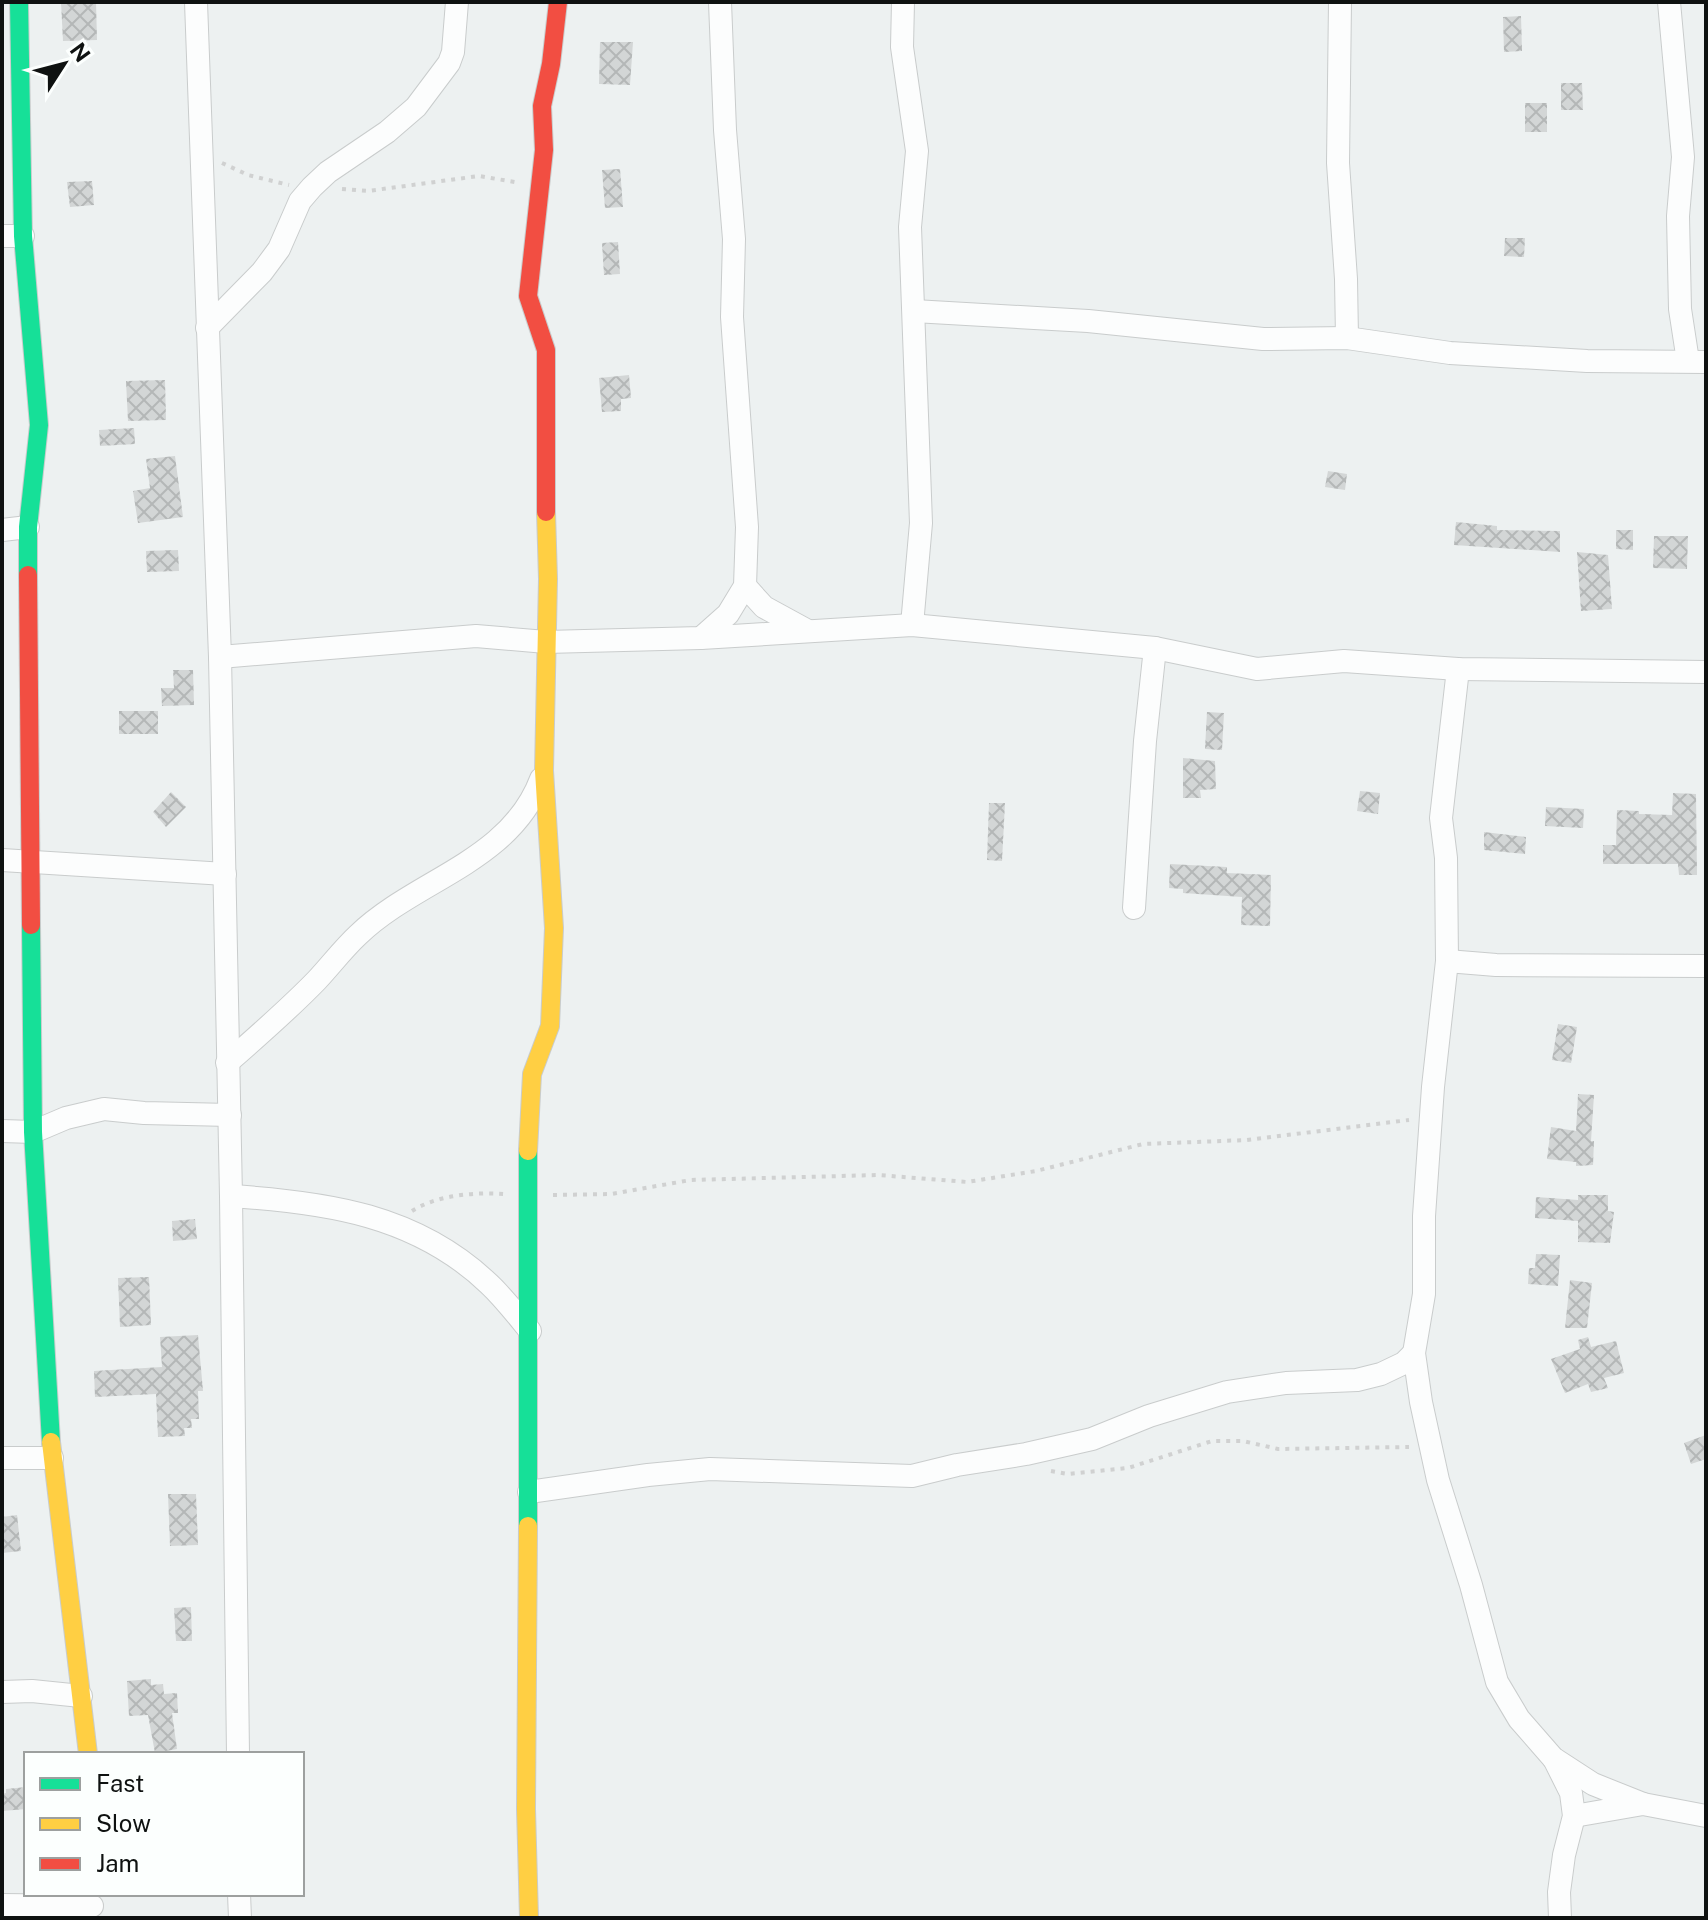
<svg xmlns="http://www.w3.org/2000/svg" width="1708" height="1920" viewBox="0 0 1708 1920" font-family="'Public Sans',sans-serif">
  <defs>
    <pattern id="building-cross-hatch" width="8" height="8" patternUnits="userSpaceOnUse" patternTransform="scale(2)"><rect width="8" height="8" fill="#d3d6d6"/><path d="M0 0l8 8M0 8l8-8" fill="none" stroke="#b4b7b7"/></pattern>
  </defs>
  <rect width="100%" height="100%" fill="#edf1f1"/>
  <g fill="url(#building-cross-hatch)">
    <path d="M 61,2 L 96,2 L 97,40 L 63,41 Z"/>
    <path d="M 1521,16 L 1522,51 L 1504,52 L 1503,17 Z"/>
    <path d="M 600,42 L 633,42 L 630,85 L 599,84 Z"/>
    <path d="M 1561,83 L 1582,83 L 1583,110 L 1561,110 Z"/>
    <rect x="1525" y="103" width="22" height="29"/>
    <path d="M 620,169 L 623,207 L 605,208 L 602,170 Z"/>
    <path d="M 92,181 L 94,205 L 70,207 L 67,182 Z"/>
    <path d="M 1505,238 L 1525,238 L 1524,257 L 1504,256 Z"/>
    <path d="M 618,242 L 620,274 L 604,275 L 602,243 Z"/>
    <path d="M 629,375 L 631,398 L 621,399 L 621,411 L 602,412 L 599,378 Z"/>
    <path d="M 165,380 L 166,420 L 128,421 L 126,381 Z"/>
    <path d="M 134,428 L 135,444 L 100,446 L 99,430 Z"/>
    <path d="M 175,456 L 183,517 L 138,523 L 133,491 L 150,488 L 146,459 Z"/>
    <path d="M 1328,471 L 1347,474 L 1345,490 L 1325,487 Z"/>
    <path d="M 1456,522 L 1497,526 L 1497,530 L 1560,531 L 1560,552 L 1454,545 Z"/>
    <path d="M 1616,530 L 1633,530 L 1633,550 L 1616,549 Z"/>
    <path d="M 1654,536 L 1688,536 L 1687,569 L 1653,568 Z"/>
    <path d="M 178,550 L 179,571 L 147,572 L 146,551 Z"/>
    <path d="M 1577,552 L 1608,555 L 1612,609 L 1581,611 Z"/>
    <path d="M 173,670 L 193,670 L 194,705 L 162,706 L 161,688 L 174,688 Z"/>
    <rect x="119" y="711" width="39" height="23"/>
    <path d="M 1207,712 L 1224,713 L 1222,750 L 1205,749 Z"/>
    <path d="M 1183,758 L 1215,761 L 1216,789 L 1200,790 L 1201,798 L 1183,798 Z"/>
    <path d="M 1360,791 L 1380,793 L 1378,814 L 1357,811 Z"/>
    <path d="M 171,792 L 186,807 L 166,827 L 153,812 Z"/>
    <path d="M 1673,793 L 1696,794 L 1697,875 L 1679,875 L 1678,864 L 1603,864 L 1603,845 L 1616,845 L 1617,810 L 1639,811 L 1639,814 L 1672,815 Z"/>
    <path d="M 989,803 L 1005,803 L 1002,861 L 987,860 Z"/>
    <path d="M 1546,807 L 1584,809 L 1583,828 L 1545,826 Z"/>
    <path d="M 1484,832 L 1526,837 L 1525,854 L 1484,850 Z"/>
    <path d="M 1170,864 L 1227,867 L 1227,873 L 1271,875 L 1270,926 L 1241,925 L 1242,897 L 1183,893 L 1183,889 L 1169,888 Z"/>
    <path d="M 1558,1024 L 1577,1027 L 1571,1063 L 1552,1060 Z"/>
    <path d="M 1578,1094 L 1594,1095 L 1591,1141 L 1594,1141 L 1593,1165 L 1576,1166 L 1576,1162 L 1547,1159 L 1551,1127 L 1576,1131 Z"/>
    <path d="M 1578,1195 L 1608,1195 L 1608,1211 L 1614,1212 L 1610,1243 L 1578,1242 L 1578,1221 L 1535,1218 L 1536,1197 L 1578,1200 Z"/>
    <path d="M 195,1219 L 197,1239 L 173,1241 L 172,1221 Z"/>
    <path d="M 1536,1254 L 1560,1255 L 1558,1286 L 1528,1284 L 1529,1268 L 1535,1268 Z"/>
    <path d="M 149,1277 L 151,1325 L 120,1327 L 118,1278 Z"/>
    <path d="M 1570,1280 L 1592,1283 L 1587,1328 L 1565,1328 Z"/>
    <path d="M 198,1335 L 203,1391 L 198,1391 L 199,1419 L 191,1419 L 192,1428 L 184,1428 L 185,1436 L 158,1437 L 156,1394 L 95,1397 L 94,1371 L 162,1367 L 160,1337 Z"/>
    <path d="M 1588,1337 L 1591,1347 L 1616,1341 L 1624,1373 L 1604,1378 L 1608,1388 L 1591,1392 L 1588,1384 L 1565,1393 L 1551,1359 L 1580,1349 L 1578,1340 Z"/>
    <path d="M 1706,1435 L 1706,1459 L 1691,1464 L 1684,1443 Z"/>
    <path d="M 168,1494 L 196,1494 L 198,1545 L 170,1546 Z"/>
    <path d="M 17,1515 L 21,1551 L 2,1553 L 2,1517 Z"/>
    <path d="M 191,1607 L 192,1641 L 176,1641 L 174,1608 Z"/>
    <path d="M 151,1679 L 151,1685 L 163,1684 L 164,1694 L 177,1693 L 178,1713 L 172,1713 L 177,1749 L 155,1753 L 148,1715 L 129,1716 L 127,1681 Z"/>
    <path d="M 26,1787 L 26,1809 L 2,1811 L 2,1794 L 6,1793 L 6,1789 Z"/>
  </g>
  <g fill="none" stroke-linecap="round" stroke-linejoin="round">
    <g stroke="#c9cccc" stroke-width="24">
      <g id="street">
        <path d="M 196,2 L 220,657 L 231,1196 L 238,1754"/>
        <path d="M 903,2 L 902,47 L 917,151 L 910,227 L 921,523 L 912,625"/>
        <path d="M 1340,2 L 1338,163 L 1346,279 L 1347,338"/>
        <path d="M 1669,2 L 1683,157 L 1678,216 L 1680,309 L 1688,361"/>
        <path d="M 2,236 L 23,236"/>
        <path d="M 914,311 L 1088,321 L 1263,339 L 1347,338 L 1450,353 L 1587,361 L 1706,362"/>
        <path d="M 207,328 L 262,272 L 279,249 L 300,201 L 312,187 L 328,172 L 387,132 L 416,107 L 449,63 L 453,52 L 457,2"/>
        <path d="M 2,530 L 28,527"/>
        <path d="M 745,586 L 764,607 L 808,631"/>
        <path d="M 701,638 L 728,614 L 745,586 L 747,527 L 732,317 L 734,239 L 725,130 L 720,2"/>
        <path d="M 220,657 L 476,636 L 546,642 L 701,638 L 912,625 L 1155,648 L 1257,669 L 1344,661 L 1458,669 L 1706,672"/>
        <path d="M 1458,669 L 1441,818 L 1446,858 L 1447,961 L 1433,1087 L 1424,1216 L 1424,1294 L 1414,1353 L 1421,1402 L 1438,1480 L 1471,1585 L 1497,1682 L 1519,1719 L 1553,1758 L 1593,1784 L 1643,1804"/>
        <path d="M 2,860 L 225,874"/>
        <path d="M 1134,908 L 1145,741 L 1155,648"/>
        <path d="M 1447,961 L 1496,965 L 1706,966"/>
        <path d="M 227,1063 C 258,1036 289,1009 317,980 C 331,965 343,949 358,935 C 416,879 510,862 541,779"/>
        <path d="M 2,1131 L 33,1132 L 66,1118 L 104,1109 L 144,1113 L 230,1115"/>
        <path d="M 231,1196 C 326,1202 417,1215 489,1284 C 504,1298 517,1315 530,1331"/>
        <path d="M 2,1458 L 52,1458"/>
        <path d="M 529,1492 L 648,1475 L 710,1469 L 912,1476 L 957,1465 L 1026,1454 L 1092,1439 L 1149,1416 L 1227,1392 L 1286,1383 L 1357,1380 L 1381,1374 L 1404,1363 L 1414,1353"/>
        <path d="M 2,1692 L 32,1691 L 81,1696"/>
        <path d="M 1554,1759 L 1571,1793 L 1574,1816 L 1564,1855 L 1559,1892 L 1560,1918"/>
        <path d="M 1574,1816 L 1643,1804 L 1706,1816"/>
        <path d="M 239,1894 L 240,1918"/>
        <path d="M 2,1905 L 92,1906"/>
      </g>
    </g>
    <g stroke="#c9cccc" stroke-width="20">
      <g id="fast">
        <path d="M 19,2 L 23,236 L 39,425 L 28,527 L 28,575"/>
        <path d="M 31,925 L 33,1132 L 51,1442"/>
        <path d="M 528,1151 L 528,1526"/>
      </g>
    </g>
    <g stroke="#c9cccc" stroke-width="20">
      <g id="slow">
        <path d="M 528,1151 L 532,1074 L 550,1026 L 554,928 L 544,771 L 548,579 L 546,512"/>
        <path d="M 51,1442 L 88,1754"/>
        <path d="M 528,1526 L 526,1809 L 529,1918"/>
      </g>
    </g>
    <g stroke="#c9cccc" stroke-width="20">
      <g id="jam">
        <path d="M 546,512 L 546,350 L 528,296 L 544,150 L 542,106 L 551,64 L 558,2"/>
        <path d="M 28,575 L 31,925"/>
      </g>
    </g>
    <g stroke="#d0d1d1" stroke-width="4" stroke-dasharray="4 6" stroke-linecap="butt">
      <path d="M 222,163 L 248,175 L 289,185"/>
      <path d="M 342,189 L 368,191 L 479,176 L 515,182"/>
      <path d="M 553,1195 L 611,1194 L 691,1180 L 878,1175 L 967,1182 L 1036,1171 L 1143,1144 L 1247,1140 L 1409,1120"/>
      <path d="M 412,1211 C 437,1195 474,1192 504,1194"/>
      <path d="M 1051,1471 L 1068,1474 L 1128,1468 L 1212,1441 L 1243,1441 L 1278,1449 L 1409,1447"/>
    </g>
    <use href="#street" stroke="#fcfdfd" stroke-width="22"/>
    <use href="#fast" stroke="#16e098" stroke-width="18"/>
    <use href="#slow" stroke="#ffcf43" stroke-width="18"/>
    <use href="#jam" stroke="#f24e42" stroke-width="18"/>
  </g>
  <rect width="1708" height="1920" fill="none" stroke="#0f1211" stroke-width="8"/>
  <rect x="24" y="1752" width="280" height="144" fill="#fcfffe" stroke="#9da09f" stroke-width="2"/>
  <rect x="40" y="1778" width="40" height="12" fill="#16e098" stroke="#9da09f" stroke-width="2"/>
  <text x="96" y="1792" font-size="24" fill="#0f1211">Fast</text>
  <rect x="40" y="1818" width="40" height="12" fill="#ffcf43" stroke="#9da09f" stroke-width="2"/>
  <text x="96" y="1832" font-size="24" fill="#0f1211">Slow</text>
  <rect x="40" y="1858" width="40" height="12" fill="#f24e42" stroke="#9da09f" stroke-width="2"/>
  <text x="96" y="1872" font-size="24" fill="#0f1211">Jam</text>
  <g transform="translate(64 64) rotate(54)" stroke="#fcfffe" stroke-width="6" paint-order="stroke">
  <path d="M0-6L14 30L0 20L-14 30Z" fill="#0f1211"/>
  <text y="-12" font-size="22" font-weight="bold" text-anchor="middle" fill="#0f1211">N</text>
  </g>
</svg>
